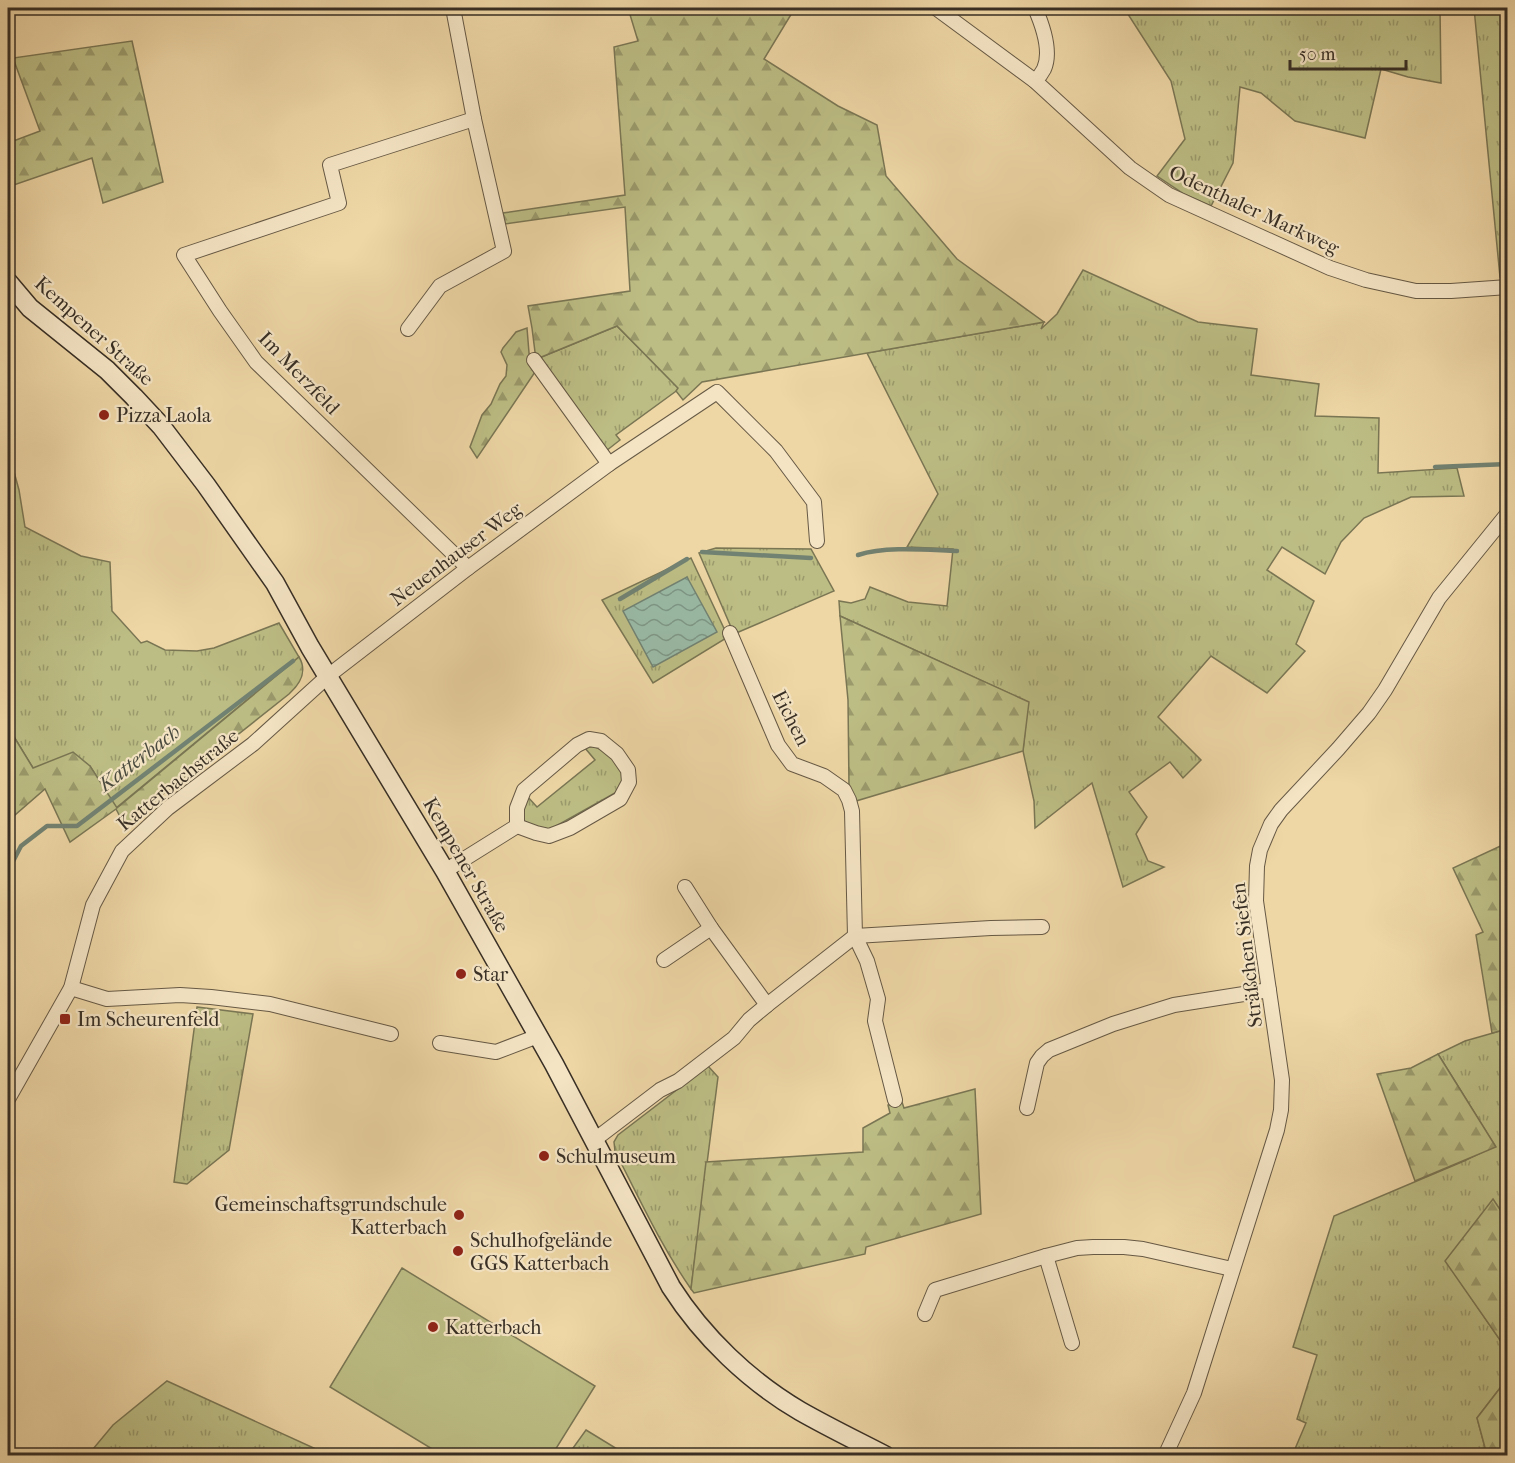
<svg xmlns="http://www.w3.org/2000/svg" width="1515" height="1463" font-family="'IM FELL French Canon',serif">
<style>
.grass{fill:url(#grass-tufts);stroke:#7a7654;stroke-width:1.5}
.forest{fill:url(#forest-firs);stroke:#7a7654;stroke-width:1.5}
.pitch{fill:#bcbd84;stroke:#7a7654;stroke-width:1.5}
.water{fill:url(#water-waves);stroke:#728272;stroke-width:1.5}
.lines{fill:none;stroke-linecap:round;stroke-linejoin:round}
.stream{stroke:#728272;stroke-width:4.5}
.street-casing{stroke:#665945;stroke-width:16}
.secondary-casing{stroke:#382f25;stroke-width:21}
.street{stroke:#f4e4c4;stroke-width:14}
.secondary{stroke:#f4e4c4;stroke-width:18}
.poi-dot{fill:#8f2418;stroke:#f4e4c4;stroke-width:2}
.labels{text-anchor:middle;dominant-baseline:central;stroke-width:4.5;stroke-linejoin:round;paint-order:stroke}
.street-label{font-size:20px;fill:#382f25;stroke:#f4e4c4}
.poi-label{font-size:20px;fill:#382f25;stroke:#f4e4c4;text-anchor:start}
.water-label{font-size:21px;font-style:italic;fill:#4b4b3f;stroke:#f4e4c4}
</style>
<defs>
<pattern id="grass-tufts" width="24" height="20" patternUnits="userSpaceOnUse" patternTransform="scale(1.5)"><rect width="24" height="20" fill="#bcbd84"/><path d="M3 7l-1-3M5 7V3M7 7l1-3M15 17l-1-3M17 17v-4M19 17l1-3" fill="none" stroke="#9a9a6c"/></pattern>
<pattern id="forest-firs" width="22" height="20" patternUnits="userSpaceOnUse" patternTransform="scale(1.5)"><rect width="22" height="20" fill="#bcbd84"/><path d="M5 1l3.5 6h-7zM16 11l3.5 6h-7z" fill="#9a9a6c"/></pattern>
<pattern id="water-waves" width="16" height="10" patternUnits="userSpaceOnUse" patternTransform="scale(1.5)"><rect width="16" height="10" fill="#99b9a5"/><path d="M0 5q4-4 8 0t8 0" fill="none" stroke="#7e9786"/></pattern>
</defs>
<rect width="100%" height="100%" fill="#eed6a5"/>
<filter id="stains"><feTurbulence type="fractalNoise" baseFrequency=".00333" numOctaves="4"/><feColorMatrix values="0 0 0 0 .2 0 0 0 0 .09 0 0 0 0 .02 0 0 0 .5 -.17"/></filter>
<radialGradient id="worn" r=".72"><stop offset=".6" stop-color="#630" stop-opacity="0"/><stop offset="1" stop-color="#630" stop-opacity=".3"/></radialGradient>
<g class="grass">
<polygon points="1124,8 1440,8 1441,83 1408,77 1381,69 1365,138 1295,121 1261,93 1240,87 1233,163 1211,206 1184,194 1157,176 1185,139 1171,81"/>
<polygon points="1474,8 1507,8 1507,276 1500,277"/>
<polygon points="1083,270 1198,322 1257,329 1251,375 1319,384 1315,416 1379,418 1378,473 1457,468 1464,496 1411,497 1364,518 1341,542 1325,574 1282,547 1267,570 1314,601 1296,644 1305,651 1267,693 1211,656 1158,717 1201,760 1183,778 1170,762 1129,792 1147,817 1136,834 1148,861 1164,867 1123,887 1092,783 1035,828 1034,801 1023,751 1028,702 840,616 839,601 851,603 865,599 870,587 908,602 947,606 953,549 907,547 938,494 867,353 1044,322 1041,329 1057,314"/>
<polygon points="617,326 679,389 616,435 620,440 606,451 539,358"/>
<polygon points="8,450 19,490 25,527 81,556 110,562 112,611 141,643 147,641 165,650 197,651 214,648 279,623 299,657 116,808 90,766 33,768 8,727"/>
<polygon points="716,548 811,549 834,591 734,634 699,553"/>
<polygon points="691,558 728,637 653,683 602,600"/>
<path d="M591 746C604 748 625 766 623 781 622 786 619 789 615 793L549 830 526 824 522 816 527 796 537 807 595 760 585 748Z"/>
<polygon points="197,1007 253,1014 229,1150 187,1184 174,1182"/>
<polygon points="1507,1029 1507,1220 1493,1200 1446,1261 1507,1350 1507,1379 1477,1418 1487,1455 1292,1456 1306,1423 1297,1419 1317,1355 1293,1347 1334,1216 1464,1161 1495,1146 1438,1054 1465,1041"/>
<path d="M708 1066 718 1077 691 1289C661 1246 639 1198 615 1151L614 1142 618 1135Z"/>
<polygon points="167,1381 329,1455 88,1455 113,1425"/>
<polygon points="586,1430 627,1455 568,1455"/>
</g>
<g class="forest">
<polygon points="628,8 795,8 764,59 838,106 877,125 886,176 957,259 1044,322 702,382 683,400 676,391 678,388 617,326 539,358 535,352 532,328 528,306 630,291 625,207 505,224 503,213 625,195 614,47 638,41"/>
<polygon points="132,41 163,182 103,203 92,158 8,187 8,143 40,131 13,58"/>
<polygon points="527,328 530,365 535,372 477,458 470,447 482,415 491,404 500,384 506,376 507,365 501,352 503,348 516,332"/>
<polygon points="840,616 1029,702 1023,751 856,801 849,787 848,700"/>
<path d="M299 657C308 672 300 684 289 694L158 798 126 828 116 809 70 842 45 789 8 821V727L33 768 73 752 90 766 117 808Z"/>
<polygon points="1507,843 1507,1029 1492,1033 1476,935 1483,932 1453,868"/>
<polygon points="1438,1054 1496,1147 1415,1181 1377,1074 1411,1068"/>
<polygon points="975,1089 981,1214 866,1247 865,1254 694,1293 691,1289 706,1162 863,1152 863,1128 890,1113 888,1105 902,1102 904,1108"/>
<polygon points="1493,1199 1507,1220 1507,1350 1445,1261"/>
<polygon points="1507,1379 1507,1455 1487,1455 1477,1418"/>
</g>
<polygon class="pitch" points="402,1268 595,1386 552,1455 442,1455 330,1387"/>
<polygon class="water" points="687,577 717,632 653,667 623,611"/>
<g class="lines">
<g class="stream">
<polyline points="1435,467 1508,464"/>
<polyline points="702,552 811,558"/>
<path d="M858 555C887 546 927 550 957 551"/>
<polyline points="620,599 687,559"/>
<polyline points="8,871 21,846 47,826 77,826 293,661"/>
</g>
<g class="street-casing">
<g id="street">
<polyline points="936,8 1035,81 1130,168 1169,195 1330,268 1366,280 1416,291 1451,291 1508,287"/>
<path d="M1035 8C1042 24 1052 51 1044 69 1042 73 1038 78 1035 81"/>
<polyline points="408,329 440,286 504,251 474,119 453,8"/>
<polyline points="534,360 609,464"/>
<polyline points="468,568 256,362 220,311 184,255 339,203 330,165 474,119"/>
<polyline points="730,633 778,745 792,764 824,776 844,790 849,800 852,811 855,936 867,961 878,999 875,1021 895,1100"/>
<polyline points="445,871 517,826 536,833 549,836 570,828 620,799 629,782 628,770 617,754 601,741 589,739 577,745 524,790 517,808 517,826"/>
<polyline points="685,887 711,928 767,1005"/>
<polyline points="664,960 711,928"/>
<polyline points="71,988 107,999 180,995 211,997 270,1004 391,1034"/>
<polyline points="440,1043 496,1052 538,1036"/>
<polyline points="8,1099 71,988 93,905 122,851 168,808 253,744 328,676 468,568 609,464 717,392 776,451 814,502 817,541"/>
<polyline points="1027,1108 1037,1063 1042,1056 1049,1050 1113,1024 1174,1005 1269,990"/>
<polyline points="593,1141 660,1090 678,1081 734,1038 749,1020 767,1005 855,936 991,928 1042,927"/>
<polyline points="1046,1256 1072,1343"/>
<polyline points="925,1314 935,1290 1046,1256 1077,1248 1093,1247 1124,1247 1143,1249 1232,1269"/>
<polyline points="1165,1456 1194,1393 1277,1130 1281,1110 1282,1080 1256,901 1257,866 1260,850 1271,824 1281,810 1338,749 1369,713 1385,690 1439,598 1508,513"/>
</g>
</g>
<g class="secondary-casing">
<path id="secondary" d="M8 282 30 308 107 370 134 397 161 426 206 485 275 583 310 647 445 871 554 1064 671 1287C703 1337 749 1381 800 1411 828 1427 857 1441 886 1456"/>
</g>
<use href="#street" class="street"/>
<use href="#secondary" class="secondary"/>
</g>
<g class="poi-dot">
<circle cx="104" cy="415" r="6"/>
<circle cx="461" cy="974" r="6"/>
<rect x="59" y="1013" width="12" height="12" rx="3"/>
<circle cx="544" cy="1156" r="6"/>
<circle cx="459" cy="1215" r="6"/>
<circle cx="458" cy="1251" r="6"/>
<circle cx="433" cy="1327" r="6"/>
</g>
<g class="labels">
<g class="street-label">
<text transform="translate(1254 210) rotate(25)">Odenthaler Markweg</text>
<text transform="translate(94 331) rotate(42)">Kempener Straße</text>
<text transform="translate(299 373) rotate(46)">Im Merzfeld</text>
<text transform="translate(456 554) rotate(-37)">Neuenhauser Weg</text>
<text transform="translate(791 718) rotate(63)">Eichen</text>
<text transform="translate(178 780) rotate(-39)">Katterbachstraße</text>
<text transform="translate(466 865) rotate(60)">Kempener Straße</text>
<text transform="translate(1247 955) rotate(-97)">Sträßchen Siefen</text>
</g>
<g class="poi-label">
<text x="116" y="415">Pizza Laola</text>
<text x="473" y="974">Star</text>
<text x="77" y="1019">Im Scheurenfeld</text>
<text x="556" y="1156">Schulmuseum</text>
<text x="447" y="1204" text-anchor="end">Gemeinschaftsgrundschule<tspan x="447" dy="23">Katterbach</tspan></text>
<text x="470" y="1240">Schulhofgelände<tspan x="470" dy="23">GGS Katterbach</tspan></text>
<text x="445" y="1327">Katterbach</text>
</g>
<g class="water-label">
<text transform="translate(139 758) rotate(-37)">Katterbach</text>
</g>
</g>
<rect width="1515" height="1463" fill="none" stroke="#eed6a5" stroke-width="30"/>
<rect x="9" y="9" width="1497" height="1445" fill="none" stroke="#382f25" stroke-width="3"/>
<rect x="15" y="15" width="1485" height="1433" fill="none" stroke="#382f25" stroke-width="1.5"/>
<path d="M1290 60v9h116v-9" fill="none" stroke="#382f25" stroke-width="3"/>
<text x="1299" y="60" font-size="18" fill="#382f25" stroke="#f4e4c4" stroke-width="4.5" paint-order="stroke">50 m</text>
<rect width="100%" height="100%" filter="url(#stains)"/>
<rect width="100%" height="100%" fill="url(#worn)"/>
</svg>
